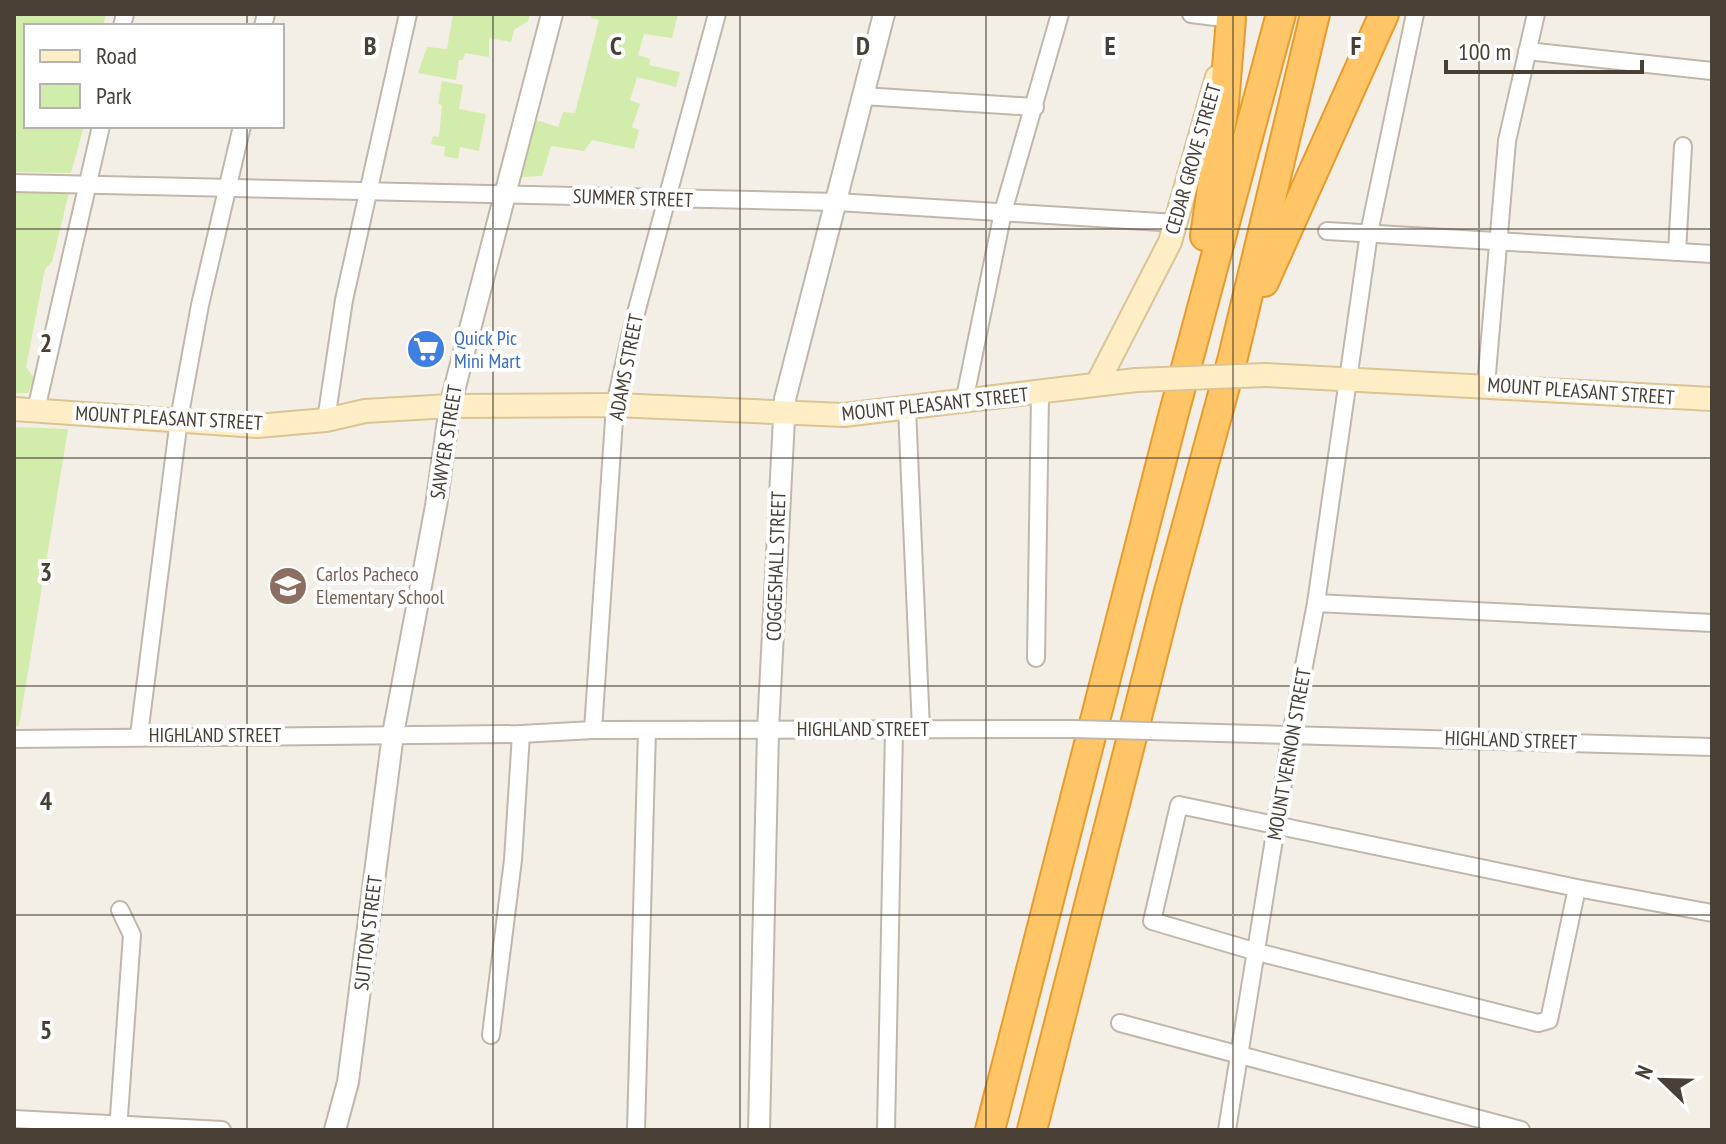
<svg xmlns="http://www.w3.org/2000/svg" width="1726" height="1144" font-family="'PT Sans Narrow',sans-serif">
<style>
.green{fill:#d2ecab}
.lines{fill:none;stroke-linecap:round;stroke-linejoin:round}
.minor-casing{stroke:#c0b7a8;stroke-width:20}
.tertiary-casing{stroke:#c0b7a8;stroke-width:24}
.secondary-casing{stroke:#dbc494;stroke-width:26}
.motorway-casing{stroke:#e99a2b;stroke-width:32}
.minor{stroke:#fff;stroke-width:16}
.tertiary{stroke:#fff;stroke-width:20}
.secondary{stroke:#ffeec5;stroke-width:22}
.motorway{stroke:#ffc566;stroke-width:28}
.minor-bridge-casing{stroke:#c0b7a8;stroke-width:20;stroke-linecap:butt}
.secondary-bridge-casing{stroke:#dbc494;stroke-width:26;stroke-linecap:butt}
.minor-bridge{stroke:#fff;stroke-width:16}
.secondary-bridge{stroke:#ffeec5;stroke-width:22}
.grid{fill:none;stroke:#483f35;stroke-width:2;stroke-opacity:0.55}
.labels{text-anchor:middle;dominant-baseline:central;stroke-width:8;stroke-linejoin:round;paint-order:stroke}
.street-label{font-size:20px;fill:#483f35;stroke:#fff}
.shop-label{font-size:20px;fill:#366cbe;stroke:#fff;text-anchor:start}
.education-label{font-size:20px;fill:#785e54;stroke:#fff;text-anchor:start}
.grid-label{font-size:26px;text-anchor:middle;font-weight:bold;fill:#483f35;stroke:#fff;stroke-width:8;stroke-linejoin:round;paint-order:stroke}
</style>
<rect width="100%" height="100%" fill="#f4efe6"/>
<g class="green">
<polygon points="14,14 106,14 103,26 26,26 26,126 84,126 71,173 14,172"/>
<polygon points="453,14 530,14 528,21 514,30 511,42 489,38 489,57 465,53 463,60 459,60 456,80 418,73 427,47 447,49"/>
<polygon points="592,14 678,14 672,38 644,34 638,55 650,59 649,65 680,72 676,87 637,77 630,100 640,104 632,127 639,130 634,149 592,140 584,151 551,146 542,176 522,177 536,120 558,127 563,112 575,113 599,20 591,18"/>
<polygon points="442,81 463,85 459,109 486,114 479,151 460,147 458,159 444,156 445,147 431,144 433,136 439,137 442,105 438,104"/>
<polygon points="14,191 69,193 52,262 45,269 26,367 35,379 28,393 14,393"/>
<polygon points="14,427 68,429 19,726 14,726"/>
</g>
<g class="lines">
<g class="minor-casing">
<g id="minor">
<polyline points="1191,14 1231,19"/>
<polyline points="122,26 125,14"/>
<polyline points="263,26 266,14"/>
<polyline points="1527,51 1712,71"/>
<polyline points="863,96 1035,107"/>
<polyline points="14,183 837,202 1177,223"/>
<polyline points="1327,231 1712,254"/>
<polyline points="1677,252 1683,146"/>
<polyline points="1486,385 1507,141 1536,14"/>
<polyline points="964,402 1003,212 1060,14"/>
<polyline points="907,409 921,729"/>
<polyline points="36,410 101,126"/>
<polyline points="326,420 344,300 408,14"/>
<polyline points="1316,603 1712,623"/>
<polyline points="1036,658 1040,394"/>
<polyline points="593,730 615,405 633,324 717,14"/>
<polyline points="1151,731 1712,747"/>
<polyline points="139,735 179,419 200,305 242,126"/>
<polyline points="14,739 521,734 593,730 1072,729"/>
<polyline points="1577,888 1549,1020 1538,1023 1257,952 1152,921 1179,805 1577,888 1712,913"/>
<polyline points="1120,1023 1521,1130"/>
<polyline points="491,1035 513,860 521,734"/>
<polyline points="14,1119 222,1130"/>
<polyline points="118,1130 132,935 120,910"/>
<polyline points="636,1130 647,730"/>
<polyline points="886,1130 894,730"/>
<polyline points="1227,1130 1291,734 1316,603 1369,233 1415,14"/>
</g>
</g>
<g class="tertiary-casing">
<g id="tertiary">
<polyline points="335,1130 348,1082 393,734 436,506 450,406 552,14"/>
<polyline points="759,1130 768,730 785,399 884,14"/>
</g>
</g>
<g class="secondary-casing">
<g id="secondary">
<polyline points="1266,375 1712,399"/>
<polyline points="1097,384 1170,242 1217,77"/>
<polyline points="14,409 257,426 326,420 365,411 450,406 615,405 844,415 1136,380"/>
</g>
</g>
<g class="motorway-casing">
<g id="motorway">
<polyline points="1205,236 1224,104 1231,19"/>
<polyline points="1264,282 1384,14"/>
<polyline points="990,1130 1172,420 1281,14"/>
<polyline points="1032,1130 1168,595 1233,357 1315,14"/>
</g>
</g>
<use href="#minor" class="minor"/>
<use href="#tertiary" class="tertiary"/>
<use href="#secondary" class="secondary"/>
<use href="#motorway" class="motorway"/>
<g class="minor-bridge-casing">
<polyline id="minor-bridge" points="1072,729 1151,731"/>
</g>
<g class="secondary-bridge-casing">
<polyline id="secondary-bridge" points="1136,380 1266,375"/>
</g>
<use href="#minor-bridge" class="minor-bridge"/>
<use href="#secondary-bridge" class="secondary-bridge"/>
</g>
<path class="grid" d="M247 14V26M493 14V1130M740 14V1130M986 14V1130M1233 14V1130M1479 14V1130M247 126V1130M14 229H1712M14 458H1712M14 686H1712M14 915H1712"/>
<defs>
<g id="supermarket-disc" transform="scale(2)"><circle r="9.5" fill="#3f7fe0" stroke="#fff"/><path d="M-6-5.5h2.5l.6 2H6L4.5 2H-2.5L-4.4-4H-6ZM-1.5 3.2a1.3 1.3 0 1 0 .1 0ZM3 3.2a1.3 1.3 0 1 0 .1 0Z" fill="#fff"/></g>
<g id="school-disc" transform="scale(2)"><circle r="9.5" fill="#8d6e63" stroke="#fff"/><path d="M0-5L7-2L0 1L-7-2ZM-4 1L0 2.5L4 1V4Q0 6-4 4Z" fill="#fff"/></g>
</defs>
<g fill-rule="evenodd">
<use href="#supermarket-disc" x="426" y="349"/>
<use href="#school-disc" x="288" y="586"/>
</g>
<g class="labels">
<g class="street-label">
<text transform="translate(1193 159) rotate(-74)">CEDAR GROVE STREET</text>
<text transform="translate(633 198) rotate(2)">SUMMER STREET</text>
<text transform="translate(626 367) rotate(-79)">ADAMS STREET</text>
<text transform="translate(1581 391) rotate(4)">MOUNT PLEASANT STREET</text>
<text transform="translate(935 404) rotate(-6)">MOUNT PLEASANT STREET</text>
<text transform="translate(169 418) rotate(3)">MOUNT PLEASANT STREET</text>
<text transform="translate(446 442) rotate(-81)">SAWYER STREET</text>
<text transform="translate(776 566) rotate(-88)">COGGESHALL STREET</text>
<text x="863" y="729">HIGHLAND STREET</text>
<text x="215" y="735">HIGHLAND STREET</text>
<text transform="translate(1511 740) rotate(2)">HIGHLAND STREET</text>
<text transform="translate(1289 754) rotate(-80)">MOUNT VERNON STREET</text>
<text transform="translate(368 933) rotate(-83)">SUTTON STREET</text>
</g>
<g class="shop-label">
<text x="454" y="338">Quick Pic<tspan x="454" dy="23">Mini Mart</tspan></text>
</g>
<g class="education-label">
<text x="316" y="574">Carlos Pacheco<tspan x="316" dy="23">Elementary School</tspan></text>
</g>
</g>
<g class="grid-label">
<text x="370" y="55">B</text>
<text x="616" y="55">C</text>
<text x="863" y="55">D</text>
<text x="1110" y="55">E</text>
<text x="1356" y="55">F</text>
<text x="46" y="352">2</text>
<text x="46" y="581">3</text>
<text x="46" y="810">4</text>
<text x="46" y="1039">5</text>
</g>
<rect width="1726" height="1144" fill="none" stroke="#483f35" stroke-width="32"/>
<rect x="24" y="24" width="260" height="104" fill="#ffffff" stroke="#b6b2ae" stroke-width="2"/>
<rect x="40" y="50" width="40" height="12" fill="#ffeec5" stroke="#b6b2ae" stroke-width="2"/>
<text x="96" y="64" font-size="24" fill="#483f35">Road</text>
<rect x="40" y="84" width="40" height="24" fill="#d2ecab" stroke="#b6b2ae" stroke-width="2"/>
<text x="96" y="104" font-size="24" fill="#483f35">Park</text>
<g transform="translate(1662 1080) rotate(293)" stroke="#ffffff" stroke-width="6" paint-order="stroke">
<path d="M0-6L14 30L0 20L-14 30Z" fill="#483f35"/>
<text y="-12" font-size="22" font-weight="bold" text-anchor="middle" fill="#483f35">N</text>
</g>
<path d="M1446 60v12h196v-12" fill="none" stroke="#483f35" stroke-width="4"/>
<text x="1458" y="60" font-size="24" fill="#483f35" stroke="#ffffff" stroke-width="6" paint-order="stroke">100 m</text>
</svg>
